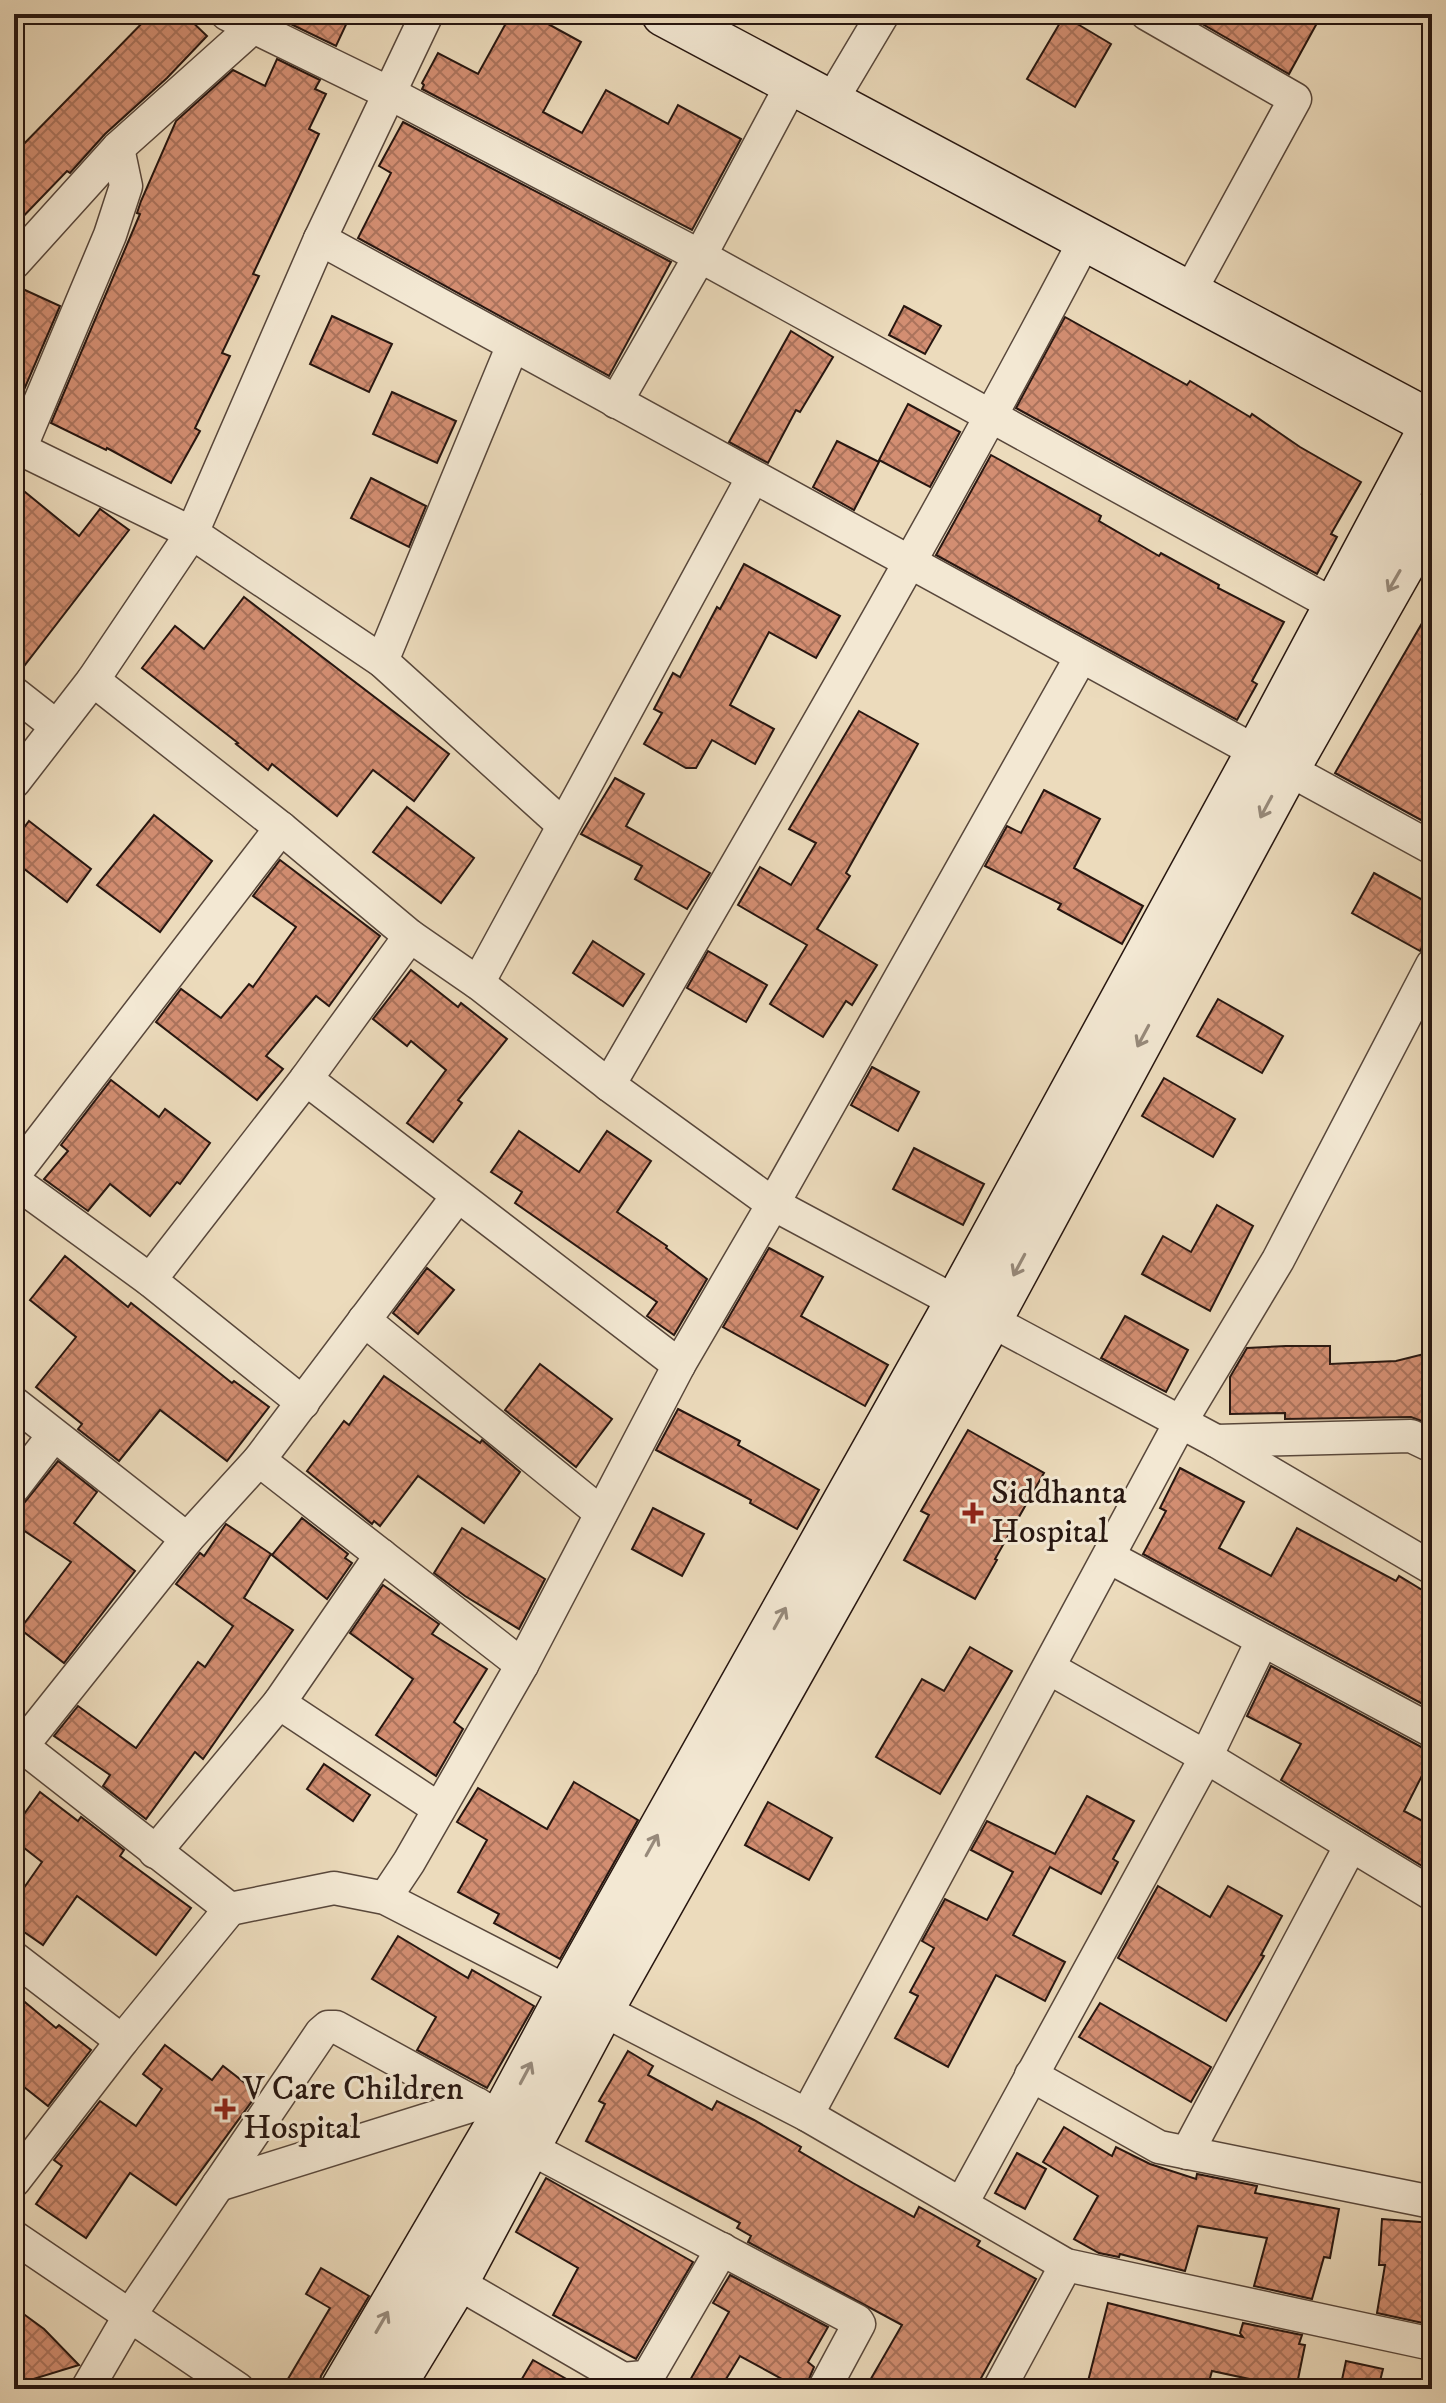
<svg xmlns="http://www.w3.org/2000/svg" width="1446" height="2403" font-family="'IM FELL DW Pica',serif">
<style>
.building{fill:url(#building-cross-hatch);stroke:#271610;stroke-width:2}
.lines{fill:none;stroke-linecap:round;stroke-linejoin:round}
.street-casing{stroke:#58473b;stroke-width:35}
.secondary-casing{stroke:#271610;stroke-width:47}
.street{stroke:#f3e8d3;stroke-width:32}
.secondary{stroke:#f3e8d3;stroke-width:44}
.oneway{stroke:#978a7b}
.poi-dot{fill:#8f2418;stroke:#f3e8d3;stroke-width:3}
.labels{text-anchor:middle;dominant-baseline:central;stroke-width:6;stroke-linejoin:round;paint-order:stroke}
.poi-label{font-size:34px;fill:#271610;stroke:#f3e8d3;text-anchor:start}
</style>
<defs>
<pattern id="building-cross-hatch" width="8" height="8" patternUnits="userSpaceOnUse" patternTransform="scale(2)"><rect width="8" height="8" fill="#d38e72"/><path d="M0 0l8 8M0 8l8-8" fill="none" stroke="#ab735c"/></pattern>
</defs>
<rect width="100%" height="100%" fill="#ecdbbc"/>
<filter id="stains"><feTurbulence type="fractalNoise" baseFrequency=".0025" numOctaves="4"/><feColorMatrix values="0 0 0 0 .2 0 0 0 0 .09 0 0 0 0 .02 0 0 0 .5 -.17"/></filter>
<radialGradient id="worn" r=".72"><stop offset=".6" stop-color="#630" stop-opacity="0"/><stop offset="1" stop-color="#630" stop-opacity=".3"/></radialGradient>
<g class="building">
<polygon points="151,14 184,14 207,36 167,78 105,134 70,173 67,171 14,226 14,154"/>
<polygon points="270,14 351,14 336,46"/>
<polygon points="511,14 530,14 581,42 543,112 582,133 606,90 668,124 678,105 741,139 692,230 422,89 424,85 422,83 438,53 478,74"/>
<polygon points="1185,14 1322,14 1289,74"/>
<polygon points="1064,16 1111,44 1075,107 1027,79"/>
<polygon points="277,59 320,80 315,89 326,94 309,129 319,134 253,274 259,276 222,353 230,356 195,428 200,431 171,483 107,448 106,450 51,423 140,214 137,213 141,201 176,121 233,70 265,86"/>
<polygon points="403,122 671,262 609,376 358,238 391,173 379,166"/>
<polygon points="14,285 60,306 17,406 14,405"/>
<polygon points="904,306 941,326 925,354 889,335"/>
<polygon points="332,316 392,344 369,392 310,364"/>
<polygon points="1065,317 1187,385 1190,381 1250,417 1252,414 1300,447 1361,482 1331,534 1337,537 1317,574 1016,408"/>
<polygon points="791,331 833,357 800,412 796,410 768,463 729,442"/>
<polygon points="392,392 456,421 437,463 373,434"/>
<polygon points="908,404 960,432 930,487 879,460"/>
<polygon points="837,441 879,462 854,510 813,487"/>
<polygon points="991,455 1101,516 1099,521 1159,556 1161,553 1219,585 1218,588 1284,622 1252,681 1257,684 1237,720 936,555"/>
<polygon points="371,478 426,506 409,547 351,518"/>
<polygon points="14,483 79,536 100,509 129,530 18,674 14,674"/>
<polygon points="744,564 840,616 816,658 769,632 730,705 774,729 755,764 712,740 696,768 686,768 644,744 662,713 654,709 673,673 680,677 717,607 720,609"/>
<polygon points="244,597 449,754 414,801 373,770 337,816 272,764 268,770 236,744 238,743 142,668 175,626 204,649"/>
<polygon points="1432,606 1432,826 1335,773"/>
<polygon points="859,711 918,744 846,873 850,876 817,929 877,965 852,1005 846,1001 823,1037 770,1004 807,945 738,905 760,867 791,885 816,843 789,829"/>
<polygon points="615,778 644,794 626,826 710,873 687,909 635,879 642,866 581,834"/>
<polygon points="1044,790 1100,819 1074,868 1143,906 1122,944 1058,909 1061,904 985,866 1007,826 1021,833"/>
<polygon points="407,807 474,858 441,903 373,852"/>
<polygon points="154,815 212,861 160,932 97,885"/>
<polygon points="29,821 91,869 67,902 14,861 14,841"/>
<polygon points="280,860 380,936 329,1006 316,996 266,1056 283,1069 257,1100 156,1022 181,989 221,1018 249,984 253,987 296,927 253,896"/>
<polygon points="1374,873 1432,905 1432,930 1420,951 1352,913"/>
<polygon points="593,941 644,974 623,1006 573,973"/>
<polygon points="708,951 767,985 746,1022 687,988"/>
<polygon points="411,970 458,1007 461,1003 507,1039 458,1100 462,1103 433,1142 407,1123 446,1070 411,1041 407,1046 373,1019"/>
<polygon points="1218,999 1283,1036 1262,1073 1197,1036"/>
<polygon points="872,1067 919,1092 898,1131 851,1105"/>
<polygon points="1164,1078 1235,1119 1213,1157 1142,1116"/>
<polygon points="111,1080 159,1117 165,1109 210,1143 180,1184 177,1182 150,1216 110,1184 88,1211 44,1179 68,1151 61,1145"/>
<polygon points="519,1131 579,1172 607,1131 651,1161 617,1212 667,1246 666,1248 707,1279 674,1335 647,1316 657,1302 515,1203 522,1192 491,1172"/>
<polygon points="914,1148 984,1184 963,1225 893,1189"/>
<polygon points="1217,1205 1253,1226 1210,1311 1142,1274 1163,1236 1191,1252"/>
<polygon points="769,1248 823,1277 801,1316 888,1365 865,1406 723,1327"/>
<polygon points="65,1256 128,1307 131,1303 232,1383 234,1381 269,1407 227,1461 160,1410 119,1461 78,1429 82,1424 36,1387 76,1337 30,1300"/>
<polygon points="427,1268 454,1290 418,1334 393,1313"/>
<polygon points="1125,1316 1188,1350 1166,1392 1101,1358"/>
<polygon points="1286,1346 1330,1346 1330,1364 1396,1361 1432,1352 1432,1425 1411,1417 1285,1419 1285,1413 1230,1414 1230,1377 1247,1348"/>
<polygon points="540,1364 612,1419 576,1467 505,1410"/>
<polygon points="384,1376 480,1443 482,1440 520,1472 484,1523 418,1476 380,1526 374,1521 372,1524 307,1471 344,1421 349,1425"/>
<polygon points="678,1409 740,1441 738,1445 819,1490 797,1529 750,1503 751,1500 656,1450"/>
<polygon points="968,1430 1044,1473 995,1559 997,1560 975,1599 904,1560 929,1515 921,1511"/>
<polygon points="58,1461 97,1492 74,1523 135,1571 64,1663 20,1629 71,1562 14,1524 14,1517 24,1503"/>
<polygon points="1180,1468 1244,1502 1219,1548 1271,1576 1297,1528 1396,1581 1399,1576 1432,1596 1432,1709 1143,1554 1166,1511 1160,1508"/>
<polygon points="653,1508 704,1534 682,1576 632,1549"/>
<polygon points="302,1518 348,1554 345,1558 352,1563 327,1599 272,1555"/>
<polygon points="226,1524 271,1554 244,1598 293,1630 203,1759 195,1752 146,1819 103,1786 110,1775 54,1736 78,1706 136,1748 198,1662 205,1667 233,1626 176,1584 200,1553 204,1556"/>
<polygon points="462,1528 545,1579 519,1629 465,1596 434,1573"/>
<polygon points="383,1585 439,1624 432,1634 487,1669 454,1722 463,1729 436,1776 376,1735 413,1679 350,1633"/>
<polygon points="970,1647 1012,1671 940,1794 876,1757 922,1679 944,1691"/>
<polygon points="1271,1666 1423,1748 1432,1750 1432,1756 1404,1811 1432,1826 1432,1872 1281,1780 1301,1744 1247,1716"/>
<polygon points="324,1764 370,1795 353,1821 307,1789"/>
<polygon points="574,1782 638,1820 560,1959 494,1923 499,1914 458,1892 487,1840 457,1822 478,1788 547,1829"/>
<polygon points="40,1792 78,1821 81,1817 124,1850 120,1856 191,1908 156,1955 77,1896 43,1945 14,1925 14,1902 42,1862 14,1840 14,1828"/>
<polygon points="1087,1796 1134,1821 1113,1859 1118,1862 1101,1894 1050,1867 1013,1935 1065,1962 1045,2001 996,1975 948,2067 895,2038 918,1996 910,1992 934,1948 922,1941 945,1899 987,1920 1013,1872 971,1850 987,1821 1055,1854"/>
<polygon points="768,1802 832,1838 809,1880 745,1845"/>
<polygon points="1158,1886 1210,1917 1228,1886 1282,1916 1261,1955 1264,1956 1226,2021 1118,1958"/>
<polygon points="398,1936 468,1978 472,1970 534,2006 487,2088 417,2050 436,2017 372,1979"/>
<polygon points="14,1993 56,2028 59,2025 91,2050 48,2106 14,2079"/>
<polygon points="1100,2003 1211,2067 1191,2102 1079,2037"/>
<polygon points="165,2045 212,2080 223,2066 258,2093 176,2205 130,2173 86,2238 36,2204 62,2166 54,2160 100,2101 136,2126 162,2089 143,2074"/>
<polygon points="628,2051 653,2066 648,2075 712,2110 717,2101 754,2120 801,2147 799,2151 853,2183 914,2217 919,2207 980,2241 977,2246 1036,2279 975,2389 865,2389 902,2325 748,2242 751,2236 737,2228 740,2223 586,2141 605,2104 599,2101"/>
<polygon points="1064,2127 1112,2156 1116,2147 1150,2164 1196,2179 1197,2174 1257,2186 1255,2193 1339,2209 1330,2258 1324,2257 1312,2299 1254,2286 1267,2238 1198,2226 1185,2271 1120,2254 1119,2257 1099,2253 1074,2239 1098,2196 1043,2162"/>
<polygon points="1017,2153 1046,2169 1025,2209 995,2193"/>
<polygon points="546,2178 693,2262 636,2359 553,2315 578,2268 516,2232"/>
<polygon points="1382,2219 1432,2223 1432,2325 1377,2313 1385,2265 1379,2265"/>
<polygon points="321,2268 369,2296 321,2376 318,2389 282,2389 330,2308 306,2294"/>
<polygon points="730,2275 828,2327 808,2362 814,2367 805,2389 800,2389 740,2356 720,2389 685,2389 729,2312 713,2303"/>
<polygon points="1108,2303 1243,2337 1240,2333 1243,2323 1302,2335 1299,2344 1305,2345 1296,2389 1212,2371 1207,2389 1086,2389"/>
<polygon points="14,2307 44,2329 79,2365 14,2385"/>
<polygon points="533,2360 584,2389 516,2389"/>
<polygon points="1346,2361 1383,2369 1378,2389 1340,2389"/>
</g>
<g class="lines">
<g class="street-casing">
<g id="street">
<polyline points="227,14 389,93 700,256 1336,606"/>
<polyline points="1147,14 1295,99 1189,293"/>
<polyline points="830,103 883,14"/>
<polyline points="320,239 1432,848"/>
<polyline points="14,263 118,148 252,28"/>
<polyline points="616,402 700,256 792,84"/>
<polyline points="14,446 192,533 382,661 562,824"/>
<polyline points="20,449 110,235 126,186 118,148"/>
<polyline points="382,661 513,345"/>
<polyline points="93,680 281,828 410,936 478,983 609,1085 773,1204 1216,1441 1432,1568"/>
<polyline points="14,693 56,726"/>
<polyline points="14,782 93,680 192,533 320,239 427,14"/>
<polyline points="478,983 753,477"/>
<polyline points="306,1079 679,1365"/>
<path d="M609 1085C771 805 936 525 1086 238"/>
<polyline points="14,1175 281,828"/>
<polyline points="14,1181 150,1280 303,1403"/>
<polyline points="150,1280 306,1079 410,936"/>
<polyline points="364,1320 601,1513"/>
<polyline points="14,1403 187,1539"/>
<polyline points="1216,1441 1411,1436 1432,1446"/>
<polyline points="259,1460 522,1665"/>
<polyline points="14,1487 53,1436"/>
<polyline points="1109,1557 1432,1731"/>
<polyline points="1049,1668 1206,1757 1432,1894"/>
<polyline points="279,1703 439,1809"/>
<polyline points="14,1740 230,1909 334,1888 385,1898 807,2115 1066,2265 1432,2344"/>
<polyline points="22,1746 187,1539 259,1460 457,1197"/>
<polyline points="155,1852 279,1703 381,1555"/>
<polyline points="385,1898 409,1862 522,1665 679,1365 773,1204 1081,657"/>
<polyline points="14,1958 122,2041"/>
<polyline points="1031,2075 1159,2147 1432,2202"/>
<polyline points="807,2115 1180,1423 1278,1260 1432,965"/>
<polyline points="528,2147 857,2321 859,2324 824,2389"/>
<polyline points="1187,2153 1351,1845"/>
<polyline points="14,2181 122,2041 230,1909"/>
<polyline points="218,2185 477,2104"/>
<polyline points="962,2203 1206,1757 1262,1641"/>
<polyline points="14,2237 238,2389"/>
<polyline points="456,2282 623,2379 644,2377 650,2373 722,2249"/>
<polyline points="87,2389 130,2315 321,2033 328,2027 336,2027 502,2118"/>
<polyline points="999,2389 1066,2265"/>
</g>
</g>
<g class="secondary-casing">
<g id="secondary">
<polyline points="664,14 1422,418"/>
<polyline points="343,2389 502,2118 569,1993 958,1301 1257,754 1424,441"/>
<polyline points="391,2389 456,2282 601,2010 990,1319 1287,769 1432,513"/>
</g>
</g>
<use href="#street" class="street"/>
<use href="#secondary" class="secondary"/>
</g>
<defs><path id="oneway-shaft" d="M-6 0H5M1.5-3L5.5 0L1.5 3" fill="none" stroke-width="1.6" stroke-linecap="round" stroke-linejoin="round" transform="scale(2)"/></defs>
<g class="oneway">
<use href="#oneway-shaft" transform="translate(1394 581) rotate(120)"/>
<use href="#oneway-shaft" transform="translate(1266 807) rotate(118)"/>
<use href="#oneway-shaft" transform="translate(1143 1036) rotate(118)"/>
<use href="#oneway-shaft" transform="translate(1019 1265) rotate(118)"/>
<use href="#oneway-shaft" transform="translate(780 1618) rotate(-61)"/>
<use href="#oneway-shaft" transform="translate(652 1845) rotate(-61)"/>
<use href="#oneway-shaft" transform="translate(526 2073) rotate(-62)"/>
<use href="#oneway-shaft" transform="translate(382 2322) rotate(-60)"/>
</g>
<g class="poi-dot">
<path d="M969 1501h8v8h8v8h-8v8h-8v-8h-8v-8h8z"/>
<path d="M221 2097h8v8h8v8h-8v8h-8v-8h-8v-8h8z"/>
</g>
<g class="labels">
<g class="poi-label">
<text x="991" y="1493">Siddhanta<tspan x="991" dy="39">Hospital</tspan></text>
<text x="243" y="2089">V Care Children<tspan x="243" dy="39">Hospital</tspan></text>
</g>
</g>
<rect width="1446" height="2403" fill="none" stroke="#ecdbbc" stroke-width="48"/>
<rect x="16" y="16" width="1414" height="2371" fill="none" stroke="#271610" stroke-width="4"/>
<rect x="24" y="24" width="1398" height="2355" fill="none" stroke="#271610" stroke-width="2"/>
<rect width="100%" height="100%" filter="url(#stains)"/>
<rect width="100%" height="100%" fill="url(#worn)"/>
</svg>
